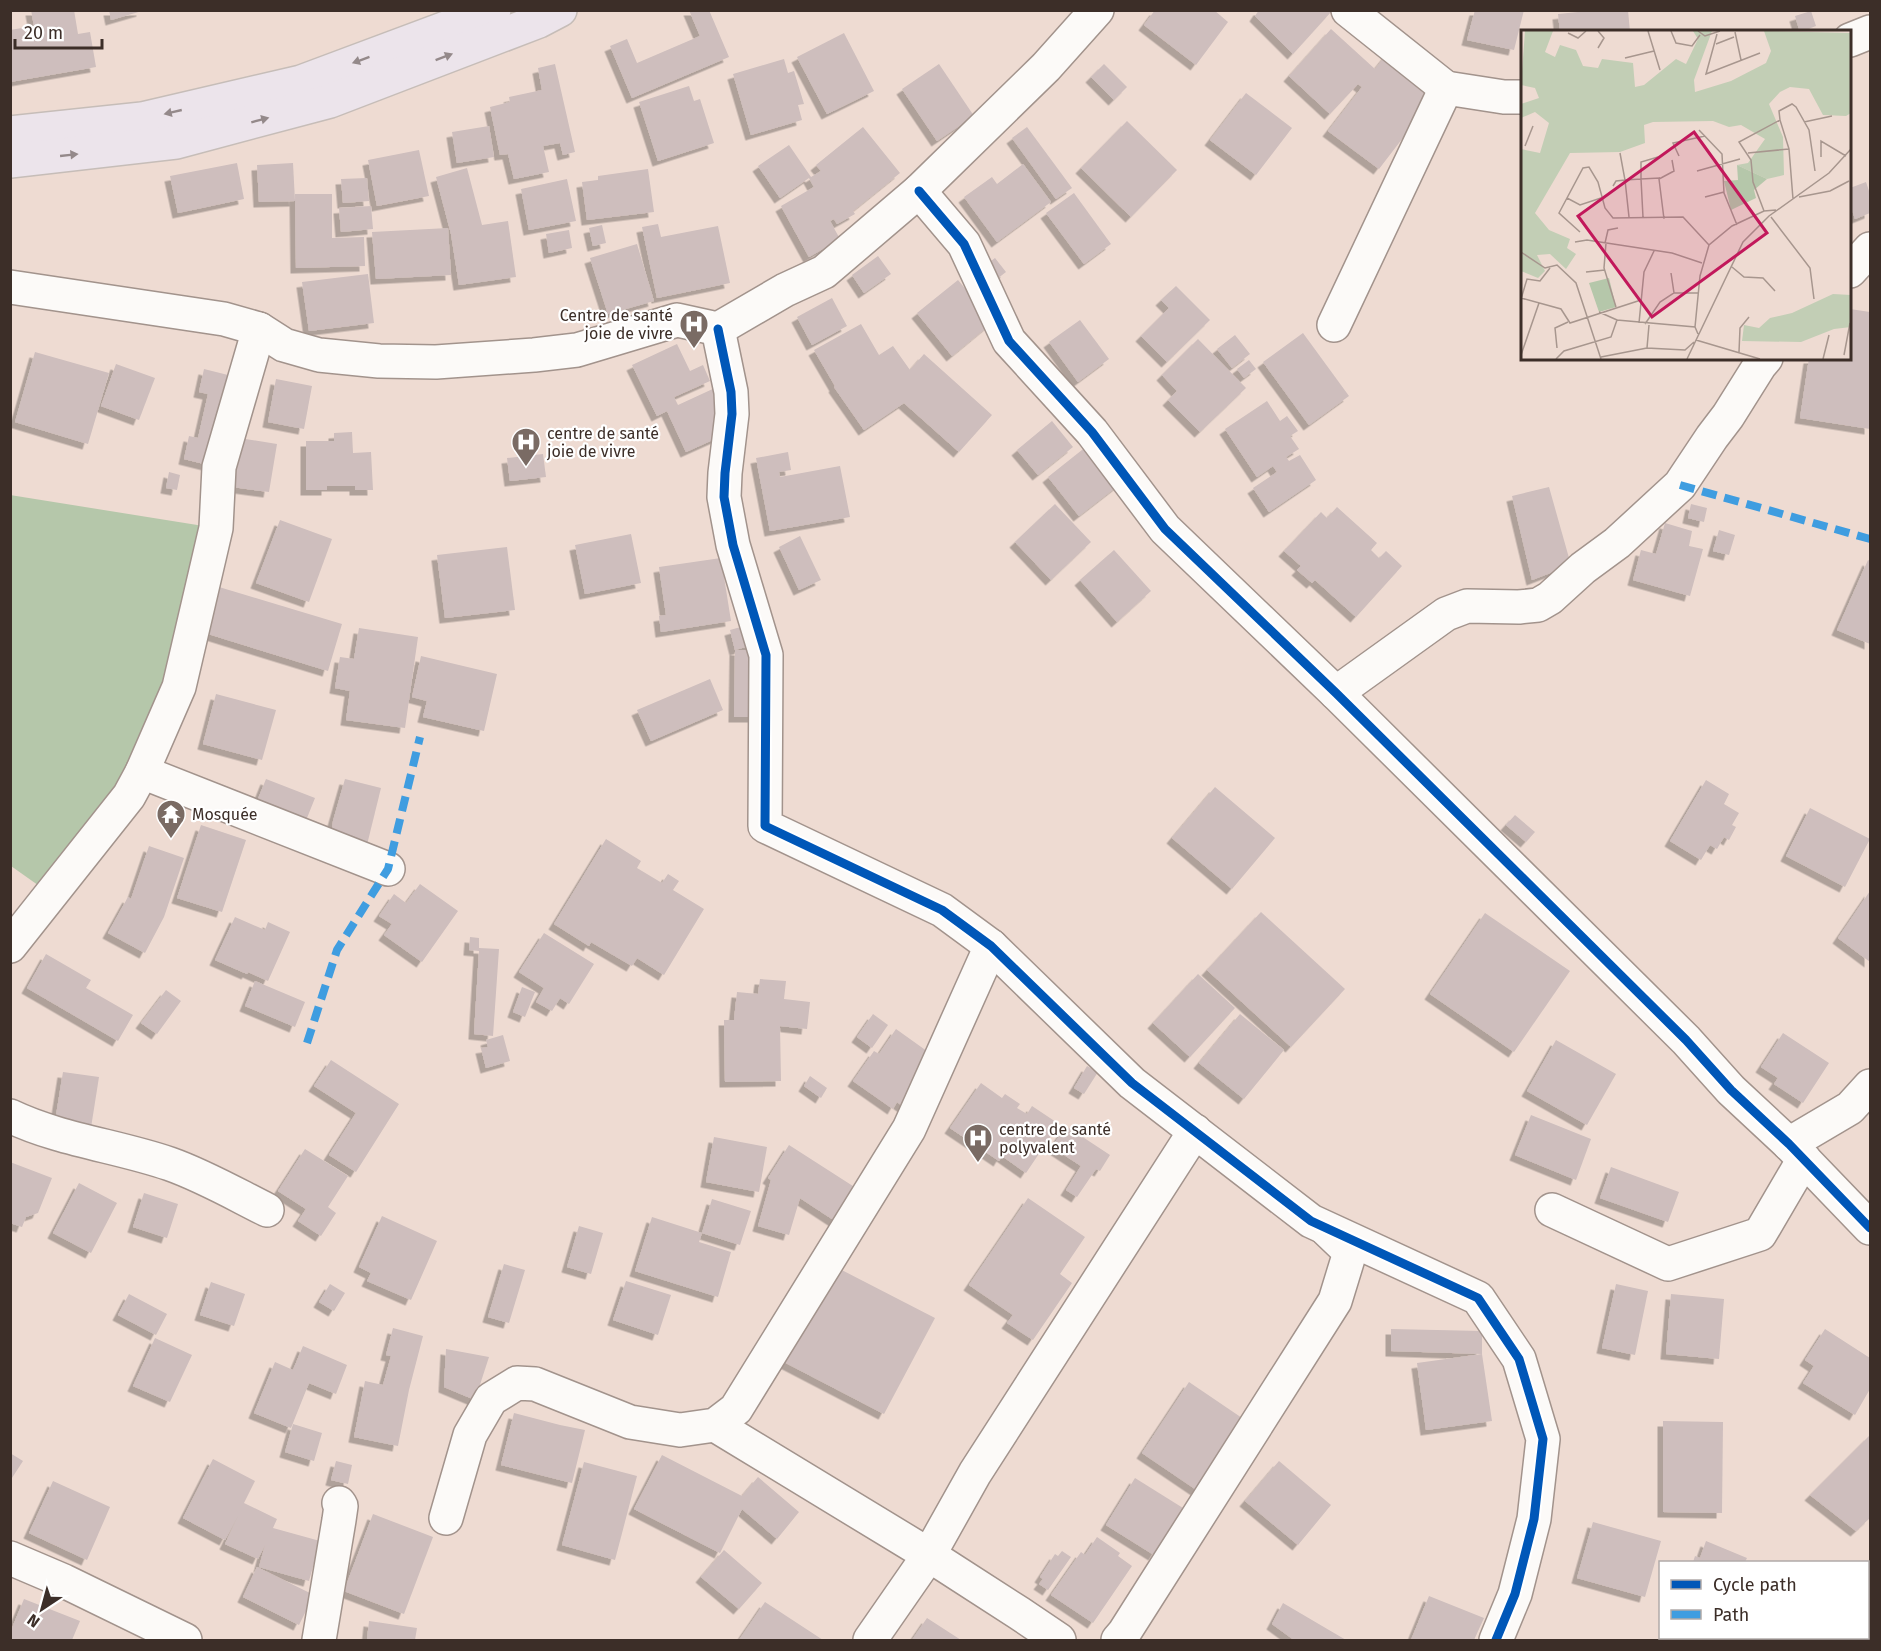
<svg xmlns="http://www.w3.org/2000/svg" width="1881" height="1651" font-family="'Fira Sans',sans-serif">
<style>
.forest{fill:#b5c7aa}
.building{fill:#cebebd;filter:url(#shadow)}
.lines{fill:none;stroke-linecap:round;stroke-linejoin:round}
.minor-casing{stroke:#a2938c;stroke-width:36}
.major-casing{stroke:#c6bdb8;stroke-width:36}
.minor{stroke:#fcfaf8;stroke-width:33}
.major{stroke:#ece4eb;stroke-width:33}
.quiet{stroke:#3f9de0;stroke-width:8;stroke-dasharray:15 8;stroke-linecap:butt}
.cycleway-casing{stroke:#fff;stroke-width:13}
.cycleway{stroke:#0057b8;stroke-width:9}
.oneway{fill:#94898a}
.labels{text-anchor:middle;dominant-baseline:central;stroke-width:4.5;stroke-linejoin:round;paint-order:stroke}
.poi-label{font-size:16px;fill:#3c2e28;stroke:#fff;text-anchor:start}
.inset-road{fill:none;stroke:#a7968e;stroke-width:1.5}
.view{fill:#c2185b;fill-opacity:0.15;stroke:#c2185b;stroke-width:3}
.inset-edge{fill:none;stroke:#3c2e28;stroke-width:3}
</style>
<defs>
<filter id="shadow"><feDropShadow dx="-5.5" dy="5.5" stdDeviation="0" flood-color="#0004"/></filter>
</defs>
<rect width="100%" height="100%" fill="#eedbd2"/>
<polygon class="forest" points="10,495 216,528 179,687 52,895 11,866"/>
<g class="building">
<polygon points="31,10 74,10 78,34 90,32 96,67 10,82 10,30 34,26"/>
<polygon points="109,10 142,10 142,11 111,20"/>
<polygon points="689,10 709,10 729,57 632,98 610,46 627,39 637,63 700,36"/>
<polygon points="1155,10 1214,10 1228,22 1196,65 1144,25"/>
<polygon points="1259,10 1330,10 1331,12 1293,54 1255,16"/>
<polygon points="1475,10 1524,10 1514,50 1467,40"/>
<polygon points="1598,10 1628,10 1630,32 1560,32 1558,14"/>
<polygon points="1811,11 1816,26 1800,32 1795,16"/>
<polygon points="1331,29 1375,69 1391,49 1442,87 1379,169 1328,131 1362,87 1358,84 1330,114 1289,76"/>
<polygon points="844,33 874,91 827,114 797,57"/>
<polygon points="784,59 788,73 794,71 804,104 798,105 802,120 751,135 733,74"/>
<polygon points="555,64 575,152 563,155 560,143 543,146 549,172 514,179 508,154 500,155 490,107 510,102 509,97 542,90 538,68"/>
<polygon points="939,64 974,116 937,141 902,89"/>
<polygon points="1104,64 1127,87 1114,100 1091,77"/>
<polygon points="689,86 694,101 700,99 714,143 658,161 639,102"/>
<polygon points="1246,93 1292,128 1256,175 1210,140"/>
<polygon points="1127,121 1177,170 1131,217 1081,168"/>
<polygon points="489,126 494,157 457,163 452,132"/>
<polygon points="863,127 900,173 853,211 855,214 837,224 834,219 830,221 840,239 809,257 781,206 814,187 809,178 780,198 758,166 789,145 811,177 821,171 816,165"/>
<polygon points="1027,127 1072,188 1056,199 1012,138"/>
<polygon points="419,150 429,196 377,206 368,160"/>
<polygon points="237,163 244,199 178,213 170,176"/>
<polygon points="293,163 295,201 259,202 257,165"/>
<polygon points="1023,164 1051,202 997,242 964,197 992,177 997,184"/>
<polygon points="467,168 482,225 508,221 516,277 459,285 451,234 436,177"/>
<polygon points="648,169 654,212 587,220 582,182 598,180 598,176"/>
<polygon points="367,178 369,201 343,203 341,179"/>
<polygon points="567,179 576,221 529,230 521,189"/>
<polygon points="1866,182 1870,194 1870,213 1855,219 1850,204 1850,188"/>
<polygon points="1074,193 1111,244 1084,264 1046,213"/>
<polygon points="295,194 332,194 332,238 364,237 365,266 296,268"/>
<polygon points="371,206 373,229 341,232 339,208"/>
<polygon points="658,224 661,237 718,226 730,283 657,298 642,227"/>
<polygon points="602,225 606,243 593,246 589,228"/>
<polygon points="448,228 451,275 376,279 372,232"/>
<polygon points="569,230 572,248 549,253 546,234"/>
<polygon points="637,244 654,301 608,314 590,258"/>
<polygon points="878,256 891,274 864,293 852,275"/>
<polygon points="995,258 1006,272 993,282 982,268"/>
<polygon points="368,274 374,323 309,331 302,282"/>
<polygon points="958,280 993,322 952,356 917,313"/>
<polygon points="1176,286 1210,320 1167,362 1141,336 1169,308 1161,300"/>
<polygon points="832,298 847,326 812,345 797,317"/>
<polygon points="1850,309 1870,312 1870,429 1800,418 1809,358 1850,358"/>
<polygon points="1080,320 1109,359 1078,382 1049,342"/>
<polygon points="861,324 879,355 893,346 910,370 924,354 992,415 959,452 904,403 864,430 834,387 835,386 814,350"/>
<polygon points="1303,333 1349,396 1309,425 1263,362"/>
<polygon points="1235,335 1250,354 1232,368 1217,349"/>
<polygon points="1198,339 1246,388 1200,432 1168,400 1177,391 1162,375"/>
<polygon points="677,344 690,371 703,365 710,381 674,397 678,405 717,387 737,429 686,452 667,411 657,416 632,365"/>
<polygon points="35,352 109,373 88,444 15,422"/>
<polygon points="1249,360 1256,369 1244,378 1237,369"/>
<polygon points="116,364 155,378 139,420 101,406"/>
<polygon points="204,369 232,376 212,466 184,459 189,436 198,438 208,394 199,392"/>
<polygon points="276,379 312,386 304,429 268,422"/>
<polygon points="1267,401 1280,421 1287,416 1298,431 1290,436 1299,449 1286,457 1289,461 1300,455 1316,480 1269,512 1253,488 1277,472 1273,466 1257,477 1225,429"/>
<polygon points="1052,421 1073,447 1038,475 1017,450"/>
<polygon points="352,432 353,453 371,452 373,490 355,490 355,486 327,486 327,490 306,490 306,441 334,441 334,433"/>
<polygon points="239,438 277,444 269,492 232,487"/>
<polygon points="1092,442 1124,481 1079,516 1048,477"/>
<polygon points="788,452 791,470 779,472 780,477 840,466 850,517 770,531 756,458"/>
<polygon points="543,454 546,477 510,481 507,458"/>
<polygon points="169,472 180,475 177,490 166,488"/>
<polygon points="1549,487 1571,565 1532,580 1512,496"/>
<polygon points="1055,504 1091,542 1051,580 1015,542"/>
<polygon points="1691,504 1707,508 1704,522 1688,518"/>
<polygon points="1337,507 1377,543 1371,550 1379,558 1386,551 1402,566 1356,617 1315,580 1312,583 1297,570 1301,566 1284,551 1321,512 1327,518"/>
<polygon points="280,520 332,539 309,602 256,583"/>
<polygon points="1665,523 1692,531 1689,546 1703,549 1690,596 1633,580 1641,550 1656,554"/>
<polygon points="1719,530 1735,535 1729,555 1713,551"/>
<polygon points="631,534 641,583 585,594 575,545"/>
<polygon points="800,536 821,580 799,590 779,547"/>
<polygon points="507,547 515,610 445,618 437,555"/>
<polygon points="1114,550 1151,591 1117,622 1080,580"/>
<polygon points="721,558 731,621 661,632 659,616 666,615 659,567"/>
<polygon points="1868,560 1870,561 1870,644 1837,630"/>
<polygon points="219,587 342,624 328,671 205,633"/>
<polygon points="769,619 774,639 735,650 730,630"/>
<polygon points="359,628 418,637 405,728 346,720 350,691 335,688 340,657 354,659"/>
<polygon points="735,650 781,650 762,717 734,717"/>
<polygon points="421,656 497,674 484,731 423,717 427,701 412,697"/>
<polygon points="710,679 723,710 651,741 637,710"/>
<polygon points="216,694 276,710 262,760 203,744"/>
<polygon points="266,779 315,798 303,828 254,809"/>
<polygon points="345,779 381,788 364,857 329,849 333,821"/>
<polygon points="1706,780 1729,794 1724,804 1739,813 1732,825 1736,827 1729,840 1724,837 1717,849 1710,845 1701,860 1670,841"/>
<polygon points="1215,787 1275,838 1232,889 1172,838"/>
<polygon points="1810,808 1870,839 1845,887 1786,856"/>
<polygon points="1515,815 1535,832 1526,842 1506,825"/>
<polygon points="201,825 246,840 222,912 177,898"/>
<polygon points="606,839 641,861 637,868 662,883 668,874 679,881 673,890 704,909 664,975 637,958 632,966 591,942 589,946 554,924"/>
<polygon points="149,846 184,858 164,917 145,953 108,933 128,897 131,899"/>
<polygon points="420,884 458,911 422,962 384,935 392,924 379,916 394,894 406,903"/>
<polygon points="1870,891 1870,962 1838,938"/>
<polygon points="1261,912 1345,989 1291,1047 1207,970"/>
<polygon points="1485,913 1570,971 1514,1052 1430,994"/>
<polygon points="235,917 265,930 268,922 290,932 268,981 248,972 247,974 215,960"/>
<polygon points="544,933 594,964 569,1004 560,998 552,1011 536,1002 544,988 519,972"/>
<polygon points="470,937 479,938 479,948 499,949 493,1036 474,1034 479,951 469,950"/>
<polygon points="46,954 91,980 86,988 133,1015 118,1041 27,988"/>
<polygon points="1198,974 1235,1008 1190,1057 1153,1023"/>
<polygon points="760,979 786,981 784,999 810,1002 807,1029 780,1026 781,1081 725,1082 724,1020 734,1020 737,992 758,994"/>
<polygon points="255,981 305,1002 295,1027 245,1006"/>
<polygon points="522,987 535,992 525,1017 513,1012"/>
<polygon points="166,990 181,1001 157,1034 141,1023"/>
<polygon points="873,1014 888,1025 872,1048 857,1037"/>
<polygon points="1240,1014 1284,1050 1244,1099 1199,1063"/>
<polygon points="896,1029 931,1054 910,1083 918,1088 905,1108 897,1102 893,1109 853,1081 874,1051 879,1054"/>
<polygon points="1783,1033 1829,1063 1803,1103 1774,1084 1778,1078 1761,1067"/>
<polygon points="503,1035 510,1061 486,1068 481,1048 488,1047 486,1040"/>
<polygon points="1556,1040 1616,1074 1587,1125 1527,1091"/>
<polygon points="331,1060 399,1104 356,1172 329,1155 356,1113 314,1086"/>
<polygon points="1087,1066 1098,1072 1084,1094 1074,1088"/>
<polygon points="63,1072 99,1077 90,1134 54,1128"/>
<polygon points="810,1076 827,1088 821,1098 804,1086"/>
<polygon points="981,1083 1002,1098 1005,1094 1020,1104 1017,1108 1027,1114 1032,1106 1059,1124 1026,1173 1002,1156 999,1161 950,1128"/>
<polygon points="1531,1115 1591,1139 1576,1180 1515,1155"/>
<polygon points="1066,1126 1110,1155 1100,1171 1096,1169 1077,1197 1066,1190 1081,1166 1052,1147"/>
<polygon points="714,1137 767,1147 759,1192 706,1182"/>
<polygon points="789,1145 856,1188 835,1221 800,1198 789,1235 758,1226 771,1180 768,1178"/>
<polygon points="305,1149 348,1176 328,1207 336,1213 321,1236 298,1221 306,1209 278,1191"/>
<polygon points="10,1162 52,1178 38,1213 26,1217 22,1227 10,1223"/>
<polygon points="1611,1167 1679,1192 1668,1222 1600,1198"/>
<polygon points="79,1183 117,1203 91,1253 53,1233"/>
<polygon points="144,1193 178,1204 167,1238 133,1227"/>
<polygon points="1028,1198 1085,1237 1060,1274 1072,1283 1033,1340 1007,1323 1013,1315 969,1285"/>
<polygon points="712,1199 751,1211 740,1245 702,1233 699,1242 731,1252 718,1297 635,1271 652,1217 702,1233"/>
<polygon points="382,1216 437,1241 411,1300 367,1281 371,1273 359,1267"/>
<polygon points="579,1226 603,1233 591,1274 567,1267"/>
<polygon points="504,1264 525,1270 509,1323 488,1317"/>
<polygon points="832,1265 935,1318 884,1414 782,1361"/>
<polygon points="626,1281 671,1295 658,1335 613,1320"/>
<polygon points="211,1282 245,1294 234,1326 200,1315"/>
<polygon points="330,1284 345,1293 334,1311 319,1302"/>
<polygon points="1616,1284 1648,1291 1635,1355 1602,1348"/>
<polygon points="129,1294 167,1314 156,1335 118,1315"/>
<polygon points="1671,1294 1724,1299 1719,1359 1666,1354"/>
<polygon points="393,1328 423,1336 409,1390 398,1446 354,1437 365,1381 383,1385 391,1356 386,1355"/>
<polygon points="1391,1329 1482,1331 1482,1354 1391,1351"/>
<polygon points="1825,1329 1870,1358 1870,1389 1855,1415 1803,1383 1814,1366 1805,1360"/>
<polygon points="155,1338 192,1355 170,1402 133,1386"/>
<polygon points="303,1346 347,1365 336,1394 309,1383 291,1428 254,1413 275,1362 293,1370"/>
<polygon points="446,1349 489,1357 475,1400 444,1387"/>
<polygon points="1482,1354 1492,1421 1426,1430 1417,1363"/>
<polygon points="1189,1382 1245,1420 1198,1491 1142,1453"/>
<polygon points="514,1413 560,1425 585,1430 572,1483 501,1465"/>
<polygon points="1663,1421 1723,1422 1722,1513 1663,1512"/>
<polygon points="293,1424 322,1433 314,1461 285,1452"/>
<polygon points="1870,1435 1870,1518 1856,1531 1810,1495"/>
<polygon points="10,1453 23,1461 10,1481"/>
<polygon points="662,1455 742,1496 758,1477 799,1512 777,1539 742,1509 720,1553 634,1509"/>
<polygon points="213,1459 255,1481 244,1503 277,1519 273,1528 320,1541 309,1581 259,1567 265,1545 258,1559 225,1544 238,1516 225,1540 183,1518"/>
<polygon points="336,1461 352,1465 348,1484 331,1480"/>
<polygon points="1279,1461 1331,1505 1298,1545 1245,1501"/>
<polygon points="584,1462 637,1476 615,1560 562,1545"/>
<polygon points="1135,1478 1183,1508 1154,1555 1106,1525"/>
<polygon points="53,1481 110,1507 87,1560 29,1533"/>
<polygon points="373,1514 433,1537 404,1614 344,1591"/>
<polygon points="1593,1522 1661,1541 1645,1597 1577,1578"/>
<polygon points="1097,1537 1120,1553 1118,1556 1132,1566 1093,1623 1051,1595 1081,1552 1085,1555"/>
<polygon points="1706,1541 1747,1558 1745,1562 1693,1562 1695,1556 1700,1558"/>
<polygon points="724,1550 762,1583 739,1609 701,1577"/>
<polygon points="1062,1551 1071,1557 1048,1590 1039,1584 1043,1579 1040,1577 1055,1554 1058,1556"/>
<polygon points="257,1567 314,1595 299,1625 243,1597"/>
<polygon points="1429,1596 1484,1618 1474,1640 1411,1640"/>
<polygon points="24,1599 80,1621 72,1640 10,1640 10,1633"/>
<polygon points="765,1602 823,1640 739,1640"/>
<polygon points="1283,1603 1346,1640 1294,1640 1272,1624"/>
<polygon points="927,1618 961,1640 912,1640"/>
<polygon points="369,1621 417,1628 415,1640 367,1640"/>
<polygon points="1679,1638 1727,1638 1726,1640 1678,1640"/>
</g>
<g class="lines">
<g class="minor-casing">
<g id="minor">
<polyline points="1348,10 1446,88"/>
<polyline points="1850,40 1870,32"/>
<polyline points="919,191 964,244 1009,341 1092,432 1165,529 1336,693 1686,1040 1731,1090 1789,1144 1870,1228"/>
<polyline points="1850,271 1870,249"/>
<polyline points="10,287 224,319 259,329 284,345 319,355 379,361 436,362 534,355 577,350 677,320 718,329 785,290 824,272 919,191 1046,67 1097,10"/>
<polyline points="1334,325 1446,88 1504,97 1522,97"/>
<polyline points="718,329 731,392 732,414 725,473 724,497 733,545 766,655 765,826 942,910 991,946 1132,1083 1311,1221 1478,1298 1519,1359 1543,1439 1534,1519 1515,1594 1496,1640"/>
<polyline points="1336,693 1446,614 1467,606 1519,607 1538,605 1550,598 1583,568 1617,543 1680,485 1712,437 1728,416 1760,365 1766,358"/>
<polyline points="142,772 388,869"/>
<polyline points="10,946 129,796 142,772 179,687 216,528 219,467 259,329"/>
<path d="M10 1116C60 1140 118 1146 170 1164 204 1176 235 1194 267 1210"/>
<polyline points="1789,1144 1850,1108 1870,1086"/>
<polyline points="1552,1210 1668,1264 1760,1234 1804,1159"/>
<polyline points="715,1425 929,1555 870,1640"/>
<polyline points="446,1518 470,1435 491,1399 517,1383 535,1384 630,1422 680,1430 715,1425 736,1409 909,1129 991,946"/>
<polyline points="10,1558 64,1581 185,1640"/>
<polyline points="319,1640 339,1520 341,1506 339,1503"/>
<polyline points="1059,1640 1019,1613 929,1555 975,1473 1195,1131"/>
<polyline points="1118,1640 1124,1633 1335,1301 1350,1252 1327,1230"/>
</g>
</g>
<g class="major-casing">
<g id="major">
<polyline points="10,133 142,119 301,82 494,10"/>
<polyline points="10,161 176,142 330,101 539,21 560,10"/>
</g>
</g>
<use href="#minor" class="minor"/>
<use href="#major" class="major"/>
<g class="quiet">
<polyline points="1680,485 1870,539"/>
<polyline points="307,1043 337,950 388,869 420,737"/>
</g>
<g class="cycleway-casing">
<g id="cycleway">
<polyline points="919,191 964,244 1009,341 1092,432 1165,529 1336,693 1686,1040 1731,1090 1789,1144 1870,1228"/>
<polyline points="718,329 731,392 732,414 725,473 724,497 733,545 766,655 765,826 942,910 991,946 1132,1083 1311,1221 1478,1298 1519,1359 1543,1439 1534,1519 1515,1594 1496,1640"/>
</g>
</g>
<use href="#cycleway" class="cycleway"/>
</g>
<defs><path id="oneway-solid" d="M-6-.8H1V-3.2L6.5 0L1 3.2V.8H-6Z" transform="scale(1.5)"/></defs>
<g class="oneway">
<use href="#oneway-solid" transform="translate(444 57) rotate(-21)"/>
<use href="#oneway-solid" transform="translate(361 60) rotate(160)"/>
<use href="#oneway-solid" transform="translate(173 112) rotate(167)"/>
<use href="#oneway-solid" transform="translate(260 120) rotate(-15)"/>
<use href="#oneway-solid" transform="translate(69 155) rotate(-6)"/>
</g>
<defs>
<g id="hospital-pin" transform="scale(1.5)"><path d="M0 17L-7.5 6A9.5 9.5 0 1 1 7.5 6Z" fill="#7a6b64" stroke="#fff"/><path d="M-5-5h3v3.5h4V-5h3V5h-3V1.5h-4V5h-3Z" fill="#fff"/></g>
<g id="temple-pin" transform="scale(1.5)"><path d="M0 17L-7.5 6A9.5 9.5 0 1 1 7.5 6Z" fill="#7a6b64" stroke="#fff"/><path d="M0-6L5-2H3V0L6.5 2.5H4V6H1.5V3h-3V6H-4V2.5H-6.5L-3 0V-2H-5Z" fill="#fff"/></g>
</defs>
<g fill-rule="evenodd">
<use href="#hospital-pin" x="694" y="324"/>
<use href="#hospital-pin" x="526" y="442"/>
<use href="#temple-pin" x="171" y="814"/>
<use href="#hospital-pin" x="978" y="1138"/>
</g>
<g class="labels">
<g class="poi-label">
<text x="673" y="315" text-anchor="end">Centre de santé<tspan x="673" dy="18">joie de vivre</tspan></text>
<text x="547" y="433">centre de santé<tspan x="547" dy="18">joie de vivre</tspan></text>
<text x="192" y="814">Mosquée</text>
<text x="999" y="1129">centre de santé<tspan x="999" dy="18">polyvalent</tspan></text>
</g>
</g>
<g transform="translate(1521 30)">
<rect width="330" height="330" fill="#eedbd2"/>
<path d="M4 1H32L24 22 34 27 39 15 55 20 62 36 77 38 81 29 112 33 114 57 123 55 155 29 165 34 177 9 172 1H191L173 50 174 62 210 51 245 33 250 21 243 1 330 3V83L325 86 302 85 288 59 269 57 259 62 248 74 262 107 263 145 246 149 216 135 227 133 244 109 220 95 208 97 192 91 132 92 123 95 124 113 99 122 49 123 14 183 28 200 49 209 46 218 55 224 45 239 29 224 16 225 24 241 17 248 0 241V119L19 123 28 93 14 82 0 88V74L18 68 14 58 0 55ZM312 264 330 265V297L313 299 280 312 221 311 223 295 238 298 249 288 271 283Z" fill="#c2ceb5"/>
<path d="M216 135 246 149 233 160 235 168 210 180 203 151 217 150ZM88 248 95 277 78 282 68 253Z" fill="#b5c7aa"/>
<path class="inset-road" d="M77 1 83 8 77 18M127 1 139 40M150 1 155 13 171 16 179 5M177 1 184 6 199 1M214 2 220 30M47 3 57 8 65 1M196 4 185 44 239 23M195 14 213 7M104 28 133 21M259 90 258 81 271 74 275 77 288 100 294 141M283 92 311 86M178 100 201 124 203 163 216 195M4 116 12 96M227 123 268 119M158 126 152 113 184 106M137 127 120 132V149L139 148M300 127V111L325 126M176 141 219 129M92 156 95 151 104 150 99 123M184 167 203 162M278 167 309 161 328 151M46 168 59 175 80 168M243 181 232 152 230 130 218 112 259 90 268 119 272 169M108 187 104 150 120 149 122 187M250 187 289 238 293 269M143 189 138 149 153 141 151 130M59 202 38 183 62 138 68 137 77 152 84 178 92 188 162 187 188 215M54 212 66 210 151 223 181 233M84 213 87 200 97 198M85 213 83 238 95 277M0 222 24 238 36 235 55 253 80 329M211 237 223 247 242 248 254 261M65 242 84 240M153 263H177M0 268 40 279 49 293 120 270M0 269 6 249 19 251 29 238M96 290 174 297 177 304M118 293 123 242 133 221M124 294 139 272 153 263 150 243M128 295 126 318 164 320 173 312M174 297 179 246 188 215 211 196 243 181 255 180M175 310 239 329M36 318 34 298 47 292M218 322 219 298 228 287M0 325 18 273M323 325 329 293M80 327 126 318M35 329 43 321 90 307 96 290 78 282M166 329 222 212 248 186 308 143 330 119M302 329 308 305"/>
<path class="view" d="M173 102 246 203 131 287 57 186Z"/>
<rect width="330" height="330" class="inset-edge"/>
</g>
<rect width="1881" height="1651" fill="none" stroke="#3c2e28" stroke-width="24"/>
<rect x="1659" y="1561" width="210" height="78" fill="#ffffff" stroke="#b1aba9" stroke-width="1.5"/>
<rect x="1671" y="1580" width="30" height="9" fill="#0057b8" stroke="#b1aba9" stroke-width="1.5"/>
<text x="1713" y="1591" font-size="18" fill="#3c2e28">Cycle path</text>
<rect x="1671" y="1610" width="30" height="9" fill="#3f9de0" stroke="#b1aba9" stroke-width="1.5"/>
<text x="1713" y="1621" font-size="18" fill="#3c2e28">Path</text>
<g transform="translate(42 1609) rotate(216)" stroke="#ffffff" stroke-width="4.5" paint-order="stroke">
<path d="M0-4.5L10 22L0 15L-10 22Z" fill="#3c2e28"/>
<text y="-9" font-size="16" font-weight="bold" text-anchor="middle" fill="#3c2e28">N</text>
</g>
<path d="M15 39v9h87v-9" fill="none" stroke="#3c2e28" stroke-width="3"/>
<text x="24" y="39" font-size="18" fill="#3c2e28" stroke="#ffffff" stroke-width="4.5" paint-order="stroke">20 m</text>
</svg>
